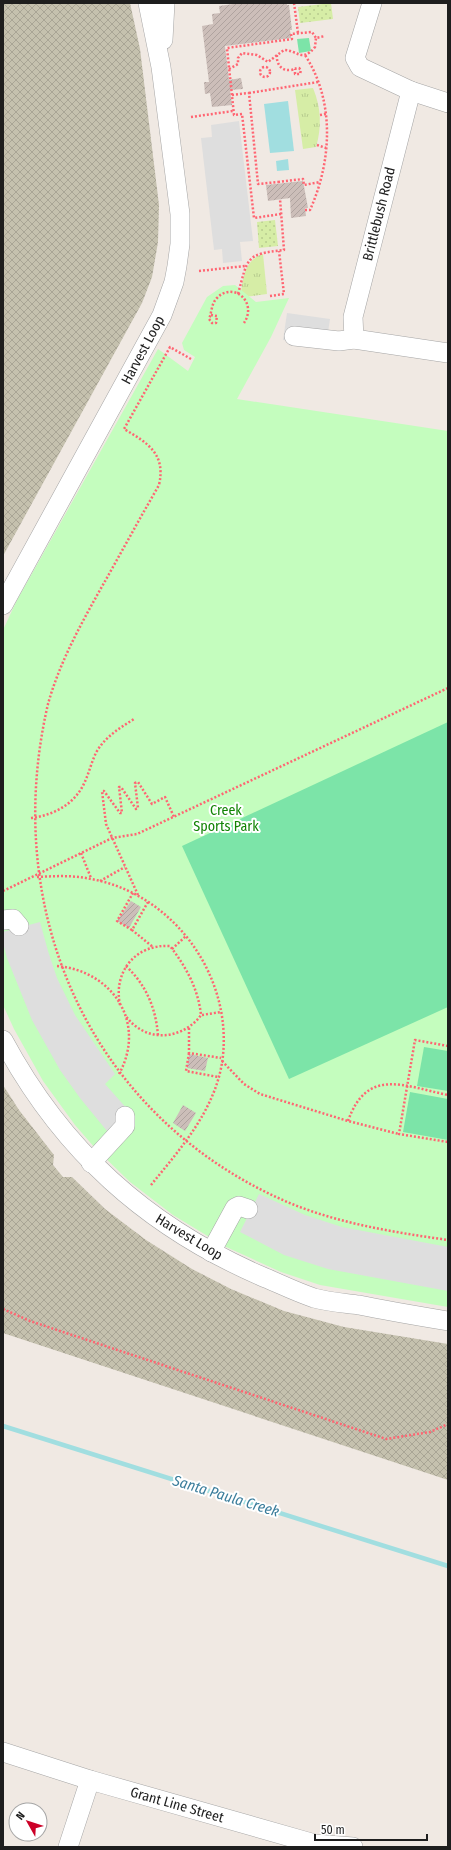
<svg xmlns="http://www.w3.org/2000/svg" width="451" height="1850" font-family="'Fira Sans Condensed',sans-serif">
<style>
.construction{fill:url(#construction-cross-hatch)}
.grass{fill:url(#grass-tufts)}
.park{fill:#c4fdbe}
.garden{fill:url(#garden-dots)}
.pitch{fill:#7ce4a8}
.parking{fill:#dedede}
.water{fill:#a1dee0}
.lines{fill:none;stroke-linecap:round;stroke-linejoin:round}
.stream{stroke:#a1dee0;stroke-width:4.5}
.building{fill:url(#building-hatch)}
.minor-casing{stroke:#a5a5a5;stroke-width:20}
.path{stroke:#ff6572;stroke-width:2.5;stroke-dasharray:2 2;stroke-linecap:butt}
.minor{stroke:#fff;stroke-width:19}
.labels{text-anchor:middle;dominant-baseline:central;stroke-width:4;stroke-linejoin:round;paint-order:stroke}
.street-label{font-size:14px;fill:#1e1e1e;stroke:#fff}
.park-label{font-size:14px;fill:#128405;stroke:#fff}
.water-label{font-size:15px;font-style:italic;fill:#3c7e9c;stroke:#fff}
</style>
<defs>
<pattern id="construction-cross-hatch" width="8" height="8" patternUnits="userSpaceOnUse"><rect width="8" height="8" fill="#c5c1ae"/><path d="M0 0l8 8M0 8l8-8" fill="none" stroke="#a9a595"/></pattern>
<pattern id="grass-tufts" width="24" height="20" patternUnits="userSpaceOnUse"><rect width="24" height="20" fill="#d6eda6"/><path d="M3 7l-1-3M5 7V3M7 7l1-3M15 17l-1-3M17 17v-4M19 17l1-3" fill="none" stroke="#b7cb8e"/></pattern>
<pattern id="garden-dots" width="8" height="8" patternUnits="userSpaceOnUse"><rect width="8" height="8" fill="#d6eda6"/><path d="M2 2h.1M6 6h.1" fill="none" stroke="#b7cb8e" stroke-width="1.8" stroke-linecap="round"/></pattern>
<pattern id="building-hatch" width="6" height="6" patternUnits="userSpaceOnUse"><rect width="6" height="6" fill="#ccbeb9"/><path d="M-1 1l2-2M0 6l6-6M5 7l2-2" fill="none" stroke="#afa39f"/></pattern>
</defs>
<rect width="100%" height="100%" fill="#f0e9e3"/>
<g class="construction">
<polygon points="3,3 130,3 140,49 159,205 158,242 152,277 142,303 3,556"/>
<polygon points="3,1085 19,1110 54,1155 53,1165 63,1177 72,1177 105,1209 146,1240 192,1269 231,1289 284,1311 344,1327 448,1344 448,1480 3,1333"/>
</g>
<g class="grass">
<path d="M313 88C321 107 322 127 316 147L303 149 295 90Z"/>
<path d="M263 254 267 294 245 297 241 292C243 276 246 259 263 254Z"/>
</g>
<polygon class="park" points="235,285 256,302 289,298 271,337 237,399 448,431 448,1307 320,1285 281,1272 224,1246 173,1215 130,1182 95,1148 75,1125 43,1081 14,1029 3,1005 3,630 16,602 158,349 188,371 195,357 184,350 182,343 207,297 223,286"/>
<g class="garden">
<polygon points="331,3 333,19 300,23 298,7"/>
<polygon points="275,220 278,246 259,248 257,222"/>
</g>
<g class="pitch">
<polygon points="309,38 311,51 299,53 297,39"/>
<polygon points="448,722 448,1007 289,1079 182,846"/>
<polygon points="424,1047 448,1051 448,1091 417,1086"/>
<polygon points="410,1092 448,1099 448,1140 403,1132"/>
</g>
<g class="parking">
<polygon points="239,121 253,241 240,242 242,261 223,263 222,249 214,250 201,138 212,137 211,125"/>
<polygon points="287,313 330,319 326,346 283,340"/>
<polygon points="40,922 48,951 57,978 75,1015 115,1074 105,1084 129,1111 107,1131 80,1098 60,1070 32,1020 7,958 3,943 3,932"/>
<polygon points="259,1194 305,1215 342,1227 448,1247 448,1291 328,1269 284,1255 240,1232"/>
</g>
<g class="water">
<polygon points="288,101 294,151 270,153 264,104"/>
<polygon points="288,159 289,170 277,171 276,161"/>
</g>
<g class="lines">
<polyline class="stream" points="3,1426 448,1566"/>
</g>
<g class="building">
<polygon points="240,3 287,3 287,5 289,5 292,30 290,30 291,38 225,46 229,80 241,78 243,89 230,90 232,105 212,107 210,93 205,94 204,82 209,82 202,26 213,24 212,14 220,13 219,6"/>
<polygon points="303,181 308,208 305,208 306,216 291,218 290,198 268,201 266,185"/>
<polygon points="131,901 141,907 129,928 117,921"/>
<polygon points="189,1054 208,1058 205,1071 187,1068"/>
<polygon points="183,1105 196,1113 185,1131 173,1123"/>
</g>
<g class="lines">
<g class="minor-casing">
<g id="minor">
<polyline points="372,3 355,58 360,67 411,91 448,103"/>
<polyline points="163,40 165,3"/>
<polyline points="294,336 339,341 354,339 448,353"/>
<polyline points="354,339 353,317 411,91"/>
<polyline points="3,605 162,315 174,282 177,266 180,244 180,214 161,67 148,3"/>
<polyline points="3,920 13,919 19,926"/>
<path d="M3 1040C62 1150 146 1226 261 1276 278 1283 296 1292 314 1298 328 1302 344 1303 359 1305 388 1311 418 1316 448 1321"/>
<polyline points="91,1163 125,1126 125,1116"/>
<polyline points="211,1252 235,1208 239,1206 248,1209"/>
<polyline points="3,1752 90,1780 315,1844 353,1847"/>
<polyline points="68,1847 90,1780"/>
</g>
</g>
<g class="path">
<polyline points="294,3 298,33"/>
<path d="M277 55C276 63 281 71 290 70 294 70 295 68 299 68L301 70 300 74H295V69"/>
<circle cx="265" cy="72" r="5"/>
<path d="M229 69 238 64V58L242 53 257 55 268 62 284 50C297 50 302 63 315 47L316 38 325 36"/>
<polyline points="249,93 318,82"/>
<polyline points="232,95 249,93 258,184 278,182"/>
<polyline points="320,115 326,114"/>
<polyline points="191,117 233,111"/>
<polyline points="317,145 326,148"/>
<polyline points="278,182 303,179 304,185 320,182"/>
<path d="M305 210H310C332 161 335 101 305 55"/>
<polyline points="281,214 254,218 242,114 234,115 227,48 292,39 291,34 312,32 316,38"/>
<polyline points="199,271 245,266"/>
<path d="M238 294C248 258 245 254 284 250L280 199"/>
<polyline points="270,296 284,294 279,251"/>
<path d="M211 315 217 316 216 323H212L209 319C212 312 211 304 217 298 233 281 258 302 244 323"/>
<path d="M191 359 170 347 124 429C148 443 166 454 159 485 140 518 122 551 104 583 82 622 60 661 48 704 0 910 89 1115 285 1201 336 1223 392 1232 448 1240"/>
<path d="M31 818C55 815 77 803 86 779 90 770 92 760 97 751 106 736 120 728 134 719"/>
<polyline points="81,853 91,878"/>
<path d="M37 877C55 876 73 875 91 879 175 894 235 979 222 1063 214 1111 181 1148 151 1185"/>
<polyline points="100,881 125,867"/>
<polyline points="3,891 112,838 137,834 448,688"/>
<polyline points="138,895 106,824 102,791 104,791 120,813 122,813 119,787 121,787 136,809 138,808 135,783 138,782 152,804 165,797 174,817"/>
<polyline points="148,902 132,930 153,947"/>
<polyline points="132,930 117,921 133,893"/>
<polyline points="172,949 186,936"/>
<path d="M57 966C113 971 147 1023 119 1074"/>
<path d="M126 966C146 985 156 1008 158 1036"/>
<path d="M120 1005C113 971 136 944 170 946 186 967 198 988 201 1015L199 1018C178 1041 144 1042 125 1015"/>
<polyline points="202,1015 221,1012"/>
<polyline points="189,1028 189,1053 221,1058"/>
<polyline points="448,1046 415,1040 399,1134 448,1142"/>
<polyline points="189,1053 186,1071 218,1077"/>
<polyline points="222,1061 244,1084 260,1094 348,1121 399,1134"/>
<path d="M348 1121C367 1067 404 1086 448 1095"/>
<polyline points="3,1309 30,1321 386,1439 430,1432 448,1424"/>
</g>
<use href="#minor" class="minor"/>
</g>
<g class="labels">
<g class="street-label">
<text transform="translate(379 214) rotate(-76)">Brittlebush Road</text>
<text transform="translate(143 350) rotate(-62)">Harvest Loop</text>
<text transform="translate(189 1237) rotate(31)">Harvest Loop</text>
<text transform="translate(177 1805) rotate(16)">Grant Line Street</text>
</g>
<g class="park-label">
<text x="226" y="810">Creek<tspan x="226" dy="16">Sports Park</tspan></text>
</g>
<g class="water-label">
<text transform="translate(226 1496) rotate(17)">Santa Paula Creek</text>
</g>
</g>
<rect width="451" height="1850" fill="none" stroke="#1e1e1e" stroke-width="8"/>
<g transform="translate(28 1822) rotate(309)"><circle r="19" fill="#ffffff" stroke="#a5a5a5"/>
<path d="M0-3L7 15L0 10L-7 15Z" fill="#cc0027"/>
<text y="-6" font-size="11" font-weight="bold" text-anchor="middle" fill="#1e1e1e">N</text>
</g>
<path d="M315 1834v6h112v-6" fill="none" stroke="#1e1e1e" stroke-width="2"/>
<text x="321" y="1834" font-size="12" fill="#1e1e1e" stroke="#ffffff" stroke-width="3" paint-order="stroke">50 m</text>
</svg>
